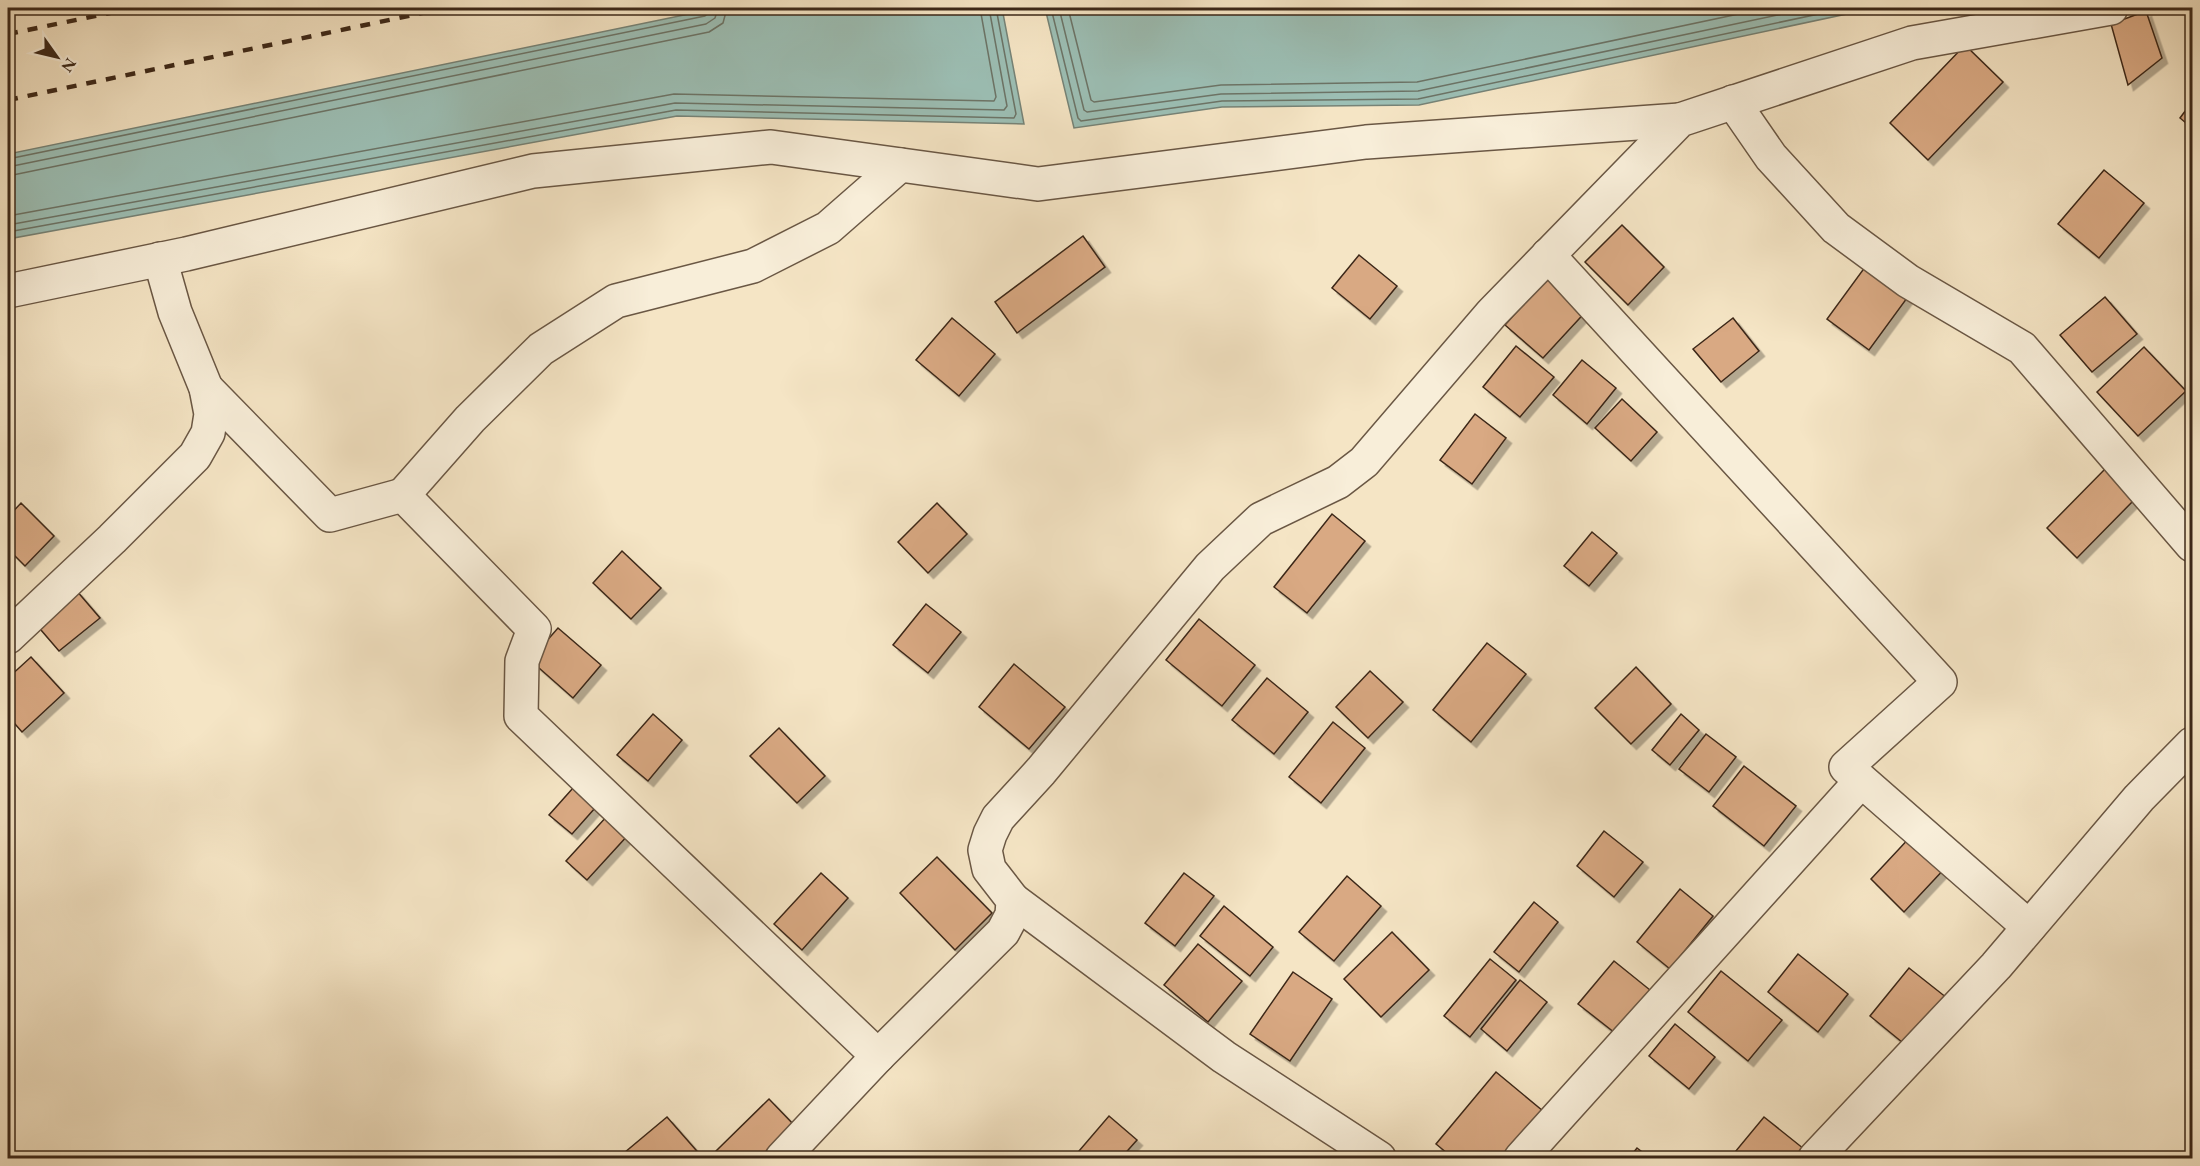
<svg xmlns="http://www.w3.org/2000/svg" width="2200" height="1166" font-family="'EB Garamond',serif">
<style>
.water{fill:#9cbfb5;stroke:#768377;stroke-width:1.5}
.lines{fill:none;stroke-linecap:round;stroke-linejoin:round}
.shore{stroke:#6c7467;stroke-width:1.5}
.building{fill:#d9a983;stroke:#3c2819;stroke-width:1.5;filter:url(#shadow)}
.street-casing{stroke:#6a5744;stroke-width:36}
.street{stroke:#f8eed9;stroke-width:33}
.rail{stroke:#3c2819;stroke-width:4.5;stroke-dasharray:10 10;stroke-linecap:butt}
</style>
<defs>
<filter id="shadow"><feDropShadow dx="5.5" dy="5.5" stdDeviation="0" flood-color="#0004"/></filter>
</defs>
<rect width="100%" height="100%" fill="#f5e5c5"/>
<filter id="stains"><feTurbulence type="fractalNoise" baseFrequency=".00333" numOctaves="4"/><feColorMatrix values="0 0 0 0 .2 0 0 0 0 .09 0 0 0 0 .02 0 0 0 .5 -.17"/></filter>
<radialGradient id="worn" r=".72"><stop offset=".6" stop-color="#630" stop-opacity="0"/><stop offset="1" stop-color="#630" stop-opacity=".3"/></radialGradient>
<g class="water">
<polygon points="718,8 1002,8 1024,124 677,116 8,239 8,154"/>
<polygon points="1045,8 1875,8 1419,105 1222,107 1074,128"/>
</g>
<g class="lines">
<g class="shore">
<polyline points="1051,8 1078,118 1081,121 1222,101 1418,99 1847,8"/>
<polyline points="1059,8 1084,110 1087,112 1221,94 1418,91 1811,8"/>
<polyline points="1068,8 1091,100 1094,102 1221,85 1417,82 1767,8"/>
<polyline points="8,159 705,16 709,13 711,8"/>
<polyline points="8,167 706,24 715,18 718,8"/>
<polyline points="8,176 709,32 723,23 727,8"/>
<polyline points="8,216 674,94 994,101 996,97 980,8"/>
<polyline points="8,225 675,103 1004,110 1007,106 989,8"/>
<polyline points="8,232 676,110 1014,118 1016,114 996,8"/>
</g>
</g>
<g class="building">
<polygon points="2146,11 2162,58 2128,85 2111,24"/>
<polygon points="1965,45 2003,82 1928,160 1890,123"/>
<polygon points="2192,102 2192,128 2180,118"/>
<polygon points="2104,170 2144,203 2099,258 2058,224"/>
<polygon points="1622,225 1664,267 1628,305 1585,262"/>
<polygon points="1083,236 1105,267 1017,333 995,302"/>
<polygon points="1359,255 1397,286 1370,319 1332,288"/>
<polygon points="1868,263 1910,294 1869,350 1827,319"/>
<polygon points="1551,273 1590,307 1543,358 1505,325"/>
<polygon points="2105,297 2137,334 2092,372 2060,335"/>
<polygon points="952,318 995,354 959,396 916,360"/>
<polygon points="1733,318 1759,351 1721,382 1693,349"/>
<polygon points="1516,346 1554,377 1520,417 1483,387"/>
<polygon points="2144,347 2186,391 2138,436 2097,392"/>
<polygon points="1582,360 1616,388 1587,424 1553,395"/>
<polygon points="1622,399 1657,432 1631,461 1595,428"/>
<polygon points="1475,414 1506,438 1472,484 1440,460"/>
<polygon points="2105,469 2135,499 2077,558 2047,528"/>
<polygon points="21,503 54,536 25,566 8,549 8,517"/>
<polygon points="937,503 967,534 928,573 898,542"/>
<polygon points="1332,514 1365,541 1307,613 1274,587"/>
<polygon points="1592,532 1617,553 1589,586 1564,566"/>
<polygon points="622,551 661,588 631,619 593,583"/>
<polygon points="76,590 100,618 59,651 35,623"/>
<polygon points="926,604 961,632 928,673 893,645"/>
<polygon points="1199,619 1255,665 1222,706 1166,660"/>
<polygon points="558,628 601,665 573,698 530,660"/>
<polygon points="1487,643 1526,674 1471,742 1433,710"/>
<polygon points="31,657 64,693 22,732 8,716 8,678"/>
<polygon points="1014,664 1065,707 1029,749 979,707"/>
<polygon points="1636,667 1671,704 1631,744 1595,708"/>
<polygon points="1370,671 1403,702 1368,738 1336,707"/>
<polygon points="1267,678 1308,712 1274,754 1232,720"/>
<polygon points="653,714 682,740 648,781 617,755"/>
<polygon points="1681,714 1699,730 1670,765 1652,750"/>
<polygon points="1333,722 1365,748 1321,803 1289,777"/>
<polygon points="779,728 825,776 797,803 750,756"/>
<polygon points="1706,734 1736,757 1709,792 1679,769"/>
<polygon points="1744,766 1796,806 1764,846 1713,806"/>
<polygon points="581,779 603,799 572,834 549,815"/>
<polygon points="608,815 629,834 587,880 566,861"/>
<polygon points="1604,831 1643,862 1614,897 1577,866"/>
<polygon points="1913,834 1947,866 1904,912 1871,879"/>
<polygon points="937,857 992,913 955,950 900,893"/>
<polygon points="821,873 848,898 802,950 774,924"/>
<polygon points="1184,873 1214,896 1175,946 1145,923"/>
<polygon points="1347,876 1381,906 1334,961 1299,932"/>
<polygon points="1680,889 1713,916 1670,969 1637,942"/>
<polygon points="1534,902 1558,922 1519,972 1494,952"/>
<polygon points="1224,906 1273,947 1250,976 1200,936"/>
<polygon points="1392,932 1429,970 1381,1017 1344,979"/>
<polygon points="1198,944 1242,981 1208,1022 1164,985"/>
<polygon points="1798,954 1848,994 1818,1032 1768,992"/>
<polygon points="1490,959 1516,980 1470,1037 1444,1016"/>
<polygon points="1614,961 1650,990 1615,1033 1578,1004"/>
<polygon points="1909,968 1947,998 1908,1047 1870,1016"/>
<polygon points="1721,971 1782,1020 1748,1061 1688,1012"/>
<polygon points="1293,972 1332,999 1290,1061 1250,1034"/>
<polygon points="1520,980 1547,1002 1507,1051 1481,1029"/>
<polygon points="1675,1024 1715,1057 1689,1089 1649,1056"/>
<polygon points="1496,1072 1543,1111 1503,1158 1453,1158 1436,1144"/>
<polygon points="769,1099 795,1126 761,1158 723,1158 716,1151"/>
<polygon points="1109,1116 1137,1140 1121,1158 1073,1158"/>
<polygon points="667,1117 703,1158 618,1158"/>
<polygon points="1764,1117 1804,1149 1797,1158 1744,1158 1735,1152"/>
<polygon points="1637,1148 1650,1158 1629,1158"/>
</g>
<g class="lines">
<g class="street-casing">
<g id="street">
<polyline points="1733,102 1771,157 1836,228 1908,281 2022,348 2192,545"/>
<polyline points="1548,255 1940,682 1846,767 2029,927"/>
<polyline points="8,291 186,254 533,171 771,147 1038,184 1366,142 1680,120"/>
<polyline points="206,388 330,515 403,495 534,629 522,661 521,716 878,1056"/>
<polyline points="403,495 470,419 541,349 616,301 753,266 828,228 900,165"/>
<polyline points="8,637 112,539 195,456 208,433 211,414 206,388 175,312 160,259"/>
<polyline points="1013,900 1224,1057 1379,1158"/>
<polyline points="782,1158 878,1056 1003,932 1012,915 1013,900 989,869 985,850 990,834 998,818 1041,771 1210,567 1261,519 1338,482 1364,462 1492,313 1680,120 1912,43 2111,8"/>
<polyline points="1521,1158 1861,781"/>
<polyline points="1815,1158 1996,966 2139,798 2192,744"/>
</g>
</g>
<use href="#street" class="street"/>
<g class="rail">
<polyline points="8,34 134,8"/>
<polyline points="8,100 446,8"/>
</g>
</g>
<rect width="2200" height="1166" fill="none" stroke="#f5e5c5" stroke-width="30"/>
<rect x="9" y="9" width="2182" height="1148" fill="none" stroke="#3c2819" stroke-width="3"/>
<rect x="15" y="15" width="2170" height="1136" fill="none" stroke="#3c2819" stroke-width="1.5"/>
<g transform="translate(57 57) rotate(124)" stroke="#f8eed9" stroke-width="4.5" paint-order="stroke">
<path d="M0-4.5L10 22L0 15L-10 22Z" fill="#3c2819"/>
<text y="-9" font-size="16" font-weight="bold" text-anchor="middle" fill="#3c2819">N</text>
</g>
<rect width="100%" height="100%" filter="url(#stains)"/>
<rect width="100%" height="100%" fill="url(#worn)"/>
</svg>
